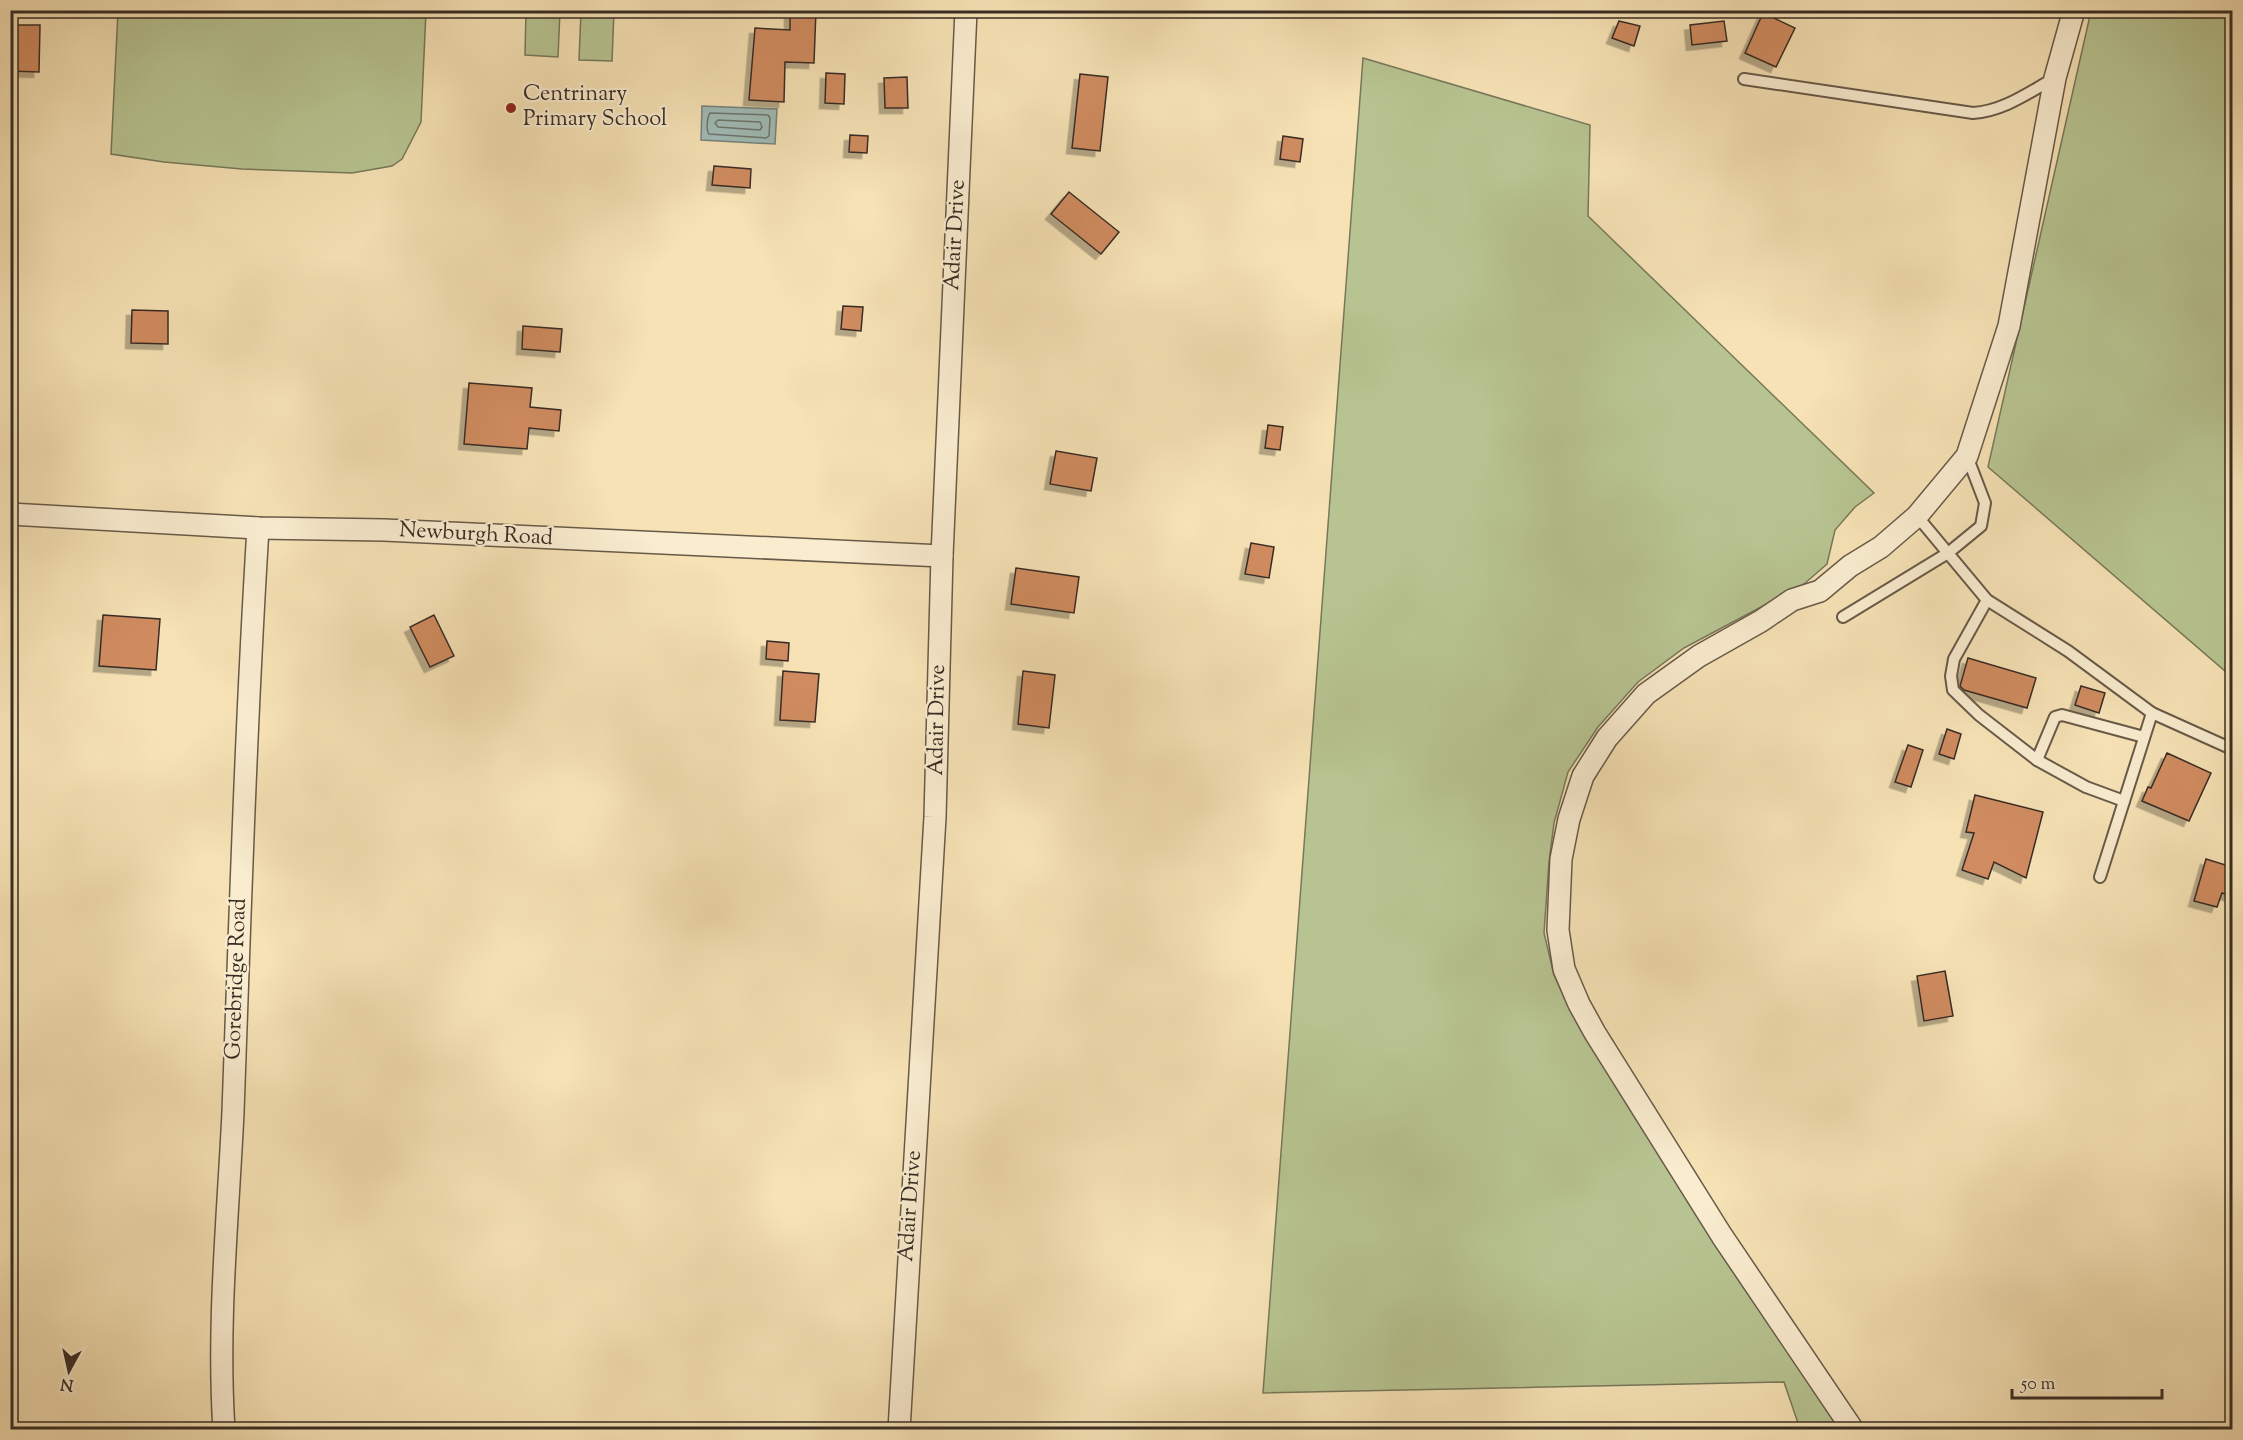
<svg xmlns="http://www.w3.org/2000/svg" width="2243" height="1440" font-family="'Sorts Mill Goudy',serif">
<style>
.green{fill:#b7c491;stroke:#78785b;stroke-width:1.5}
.water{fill:#a0bcb7;stroke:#76827d;stroke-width:1.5}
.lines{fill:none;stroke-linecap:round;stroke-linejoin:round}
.shore{stroke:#6c746e;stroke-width:1.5}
.building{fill:#d08c60;stroke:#382c25;stroke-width:1.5;filter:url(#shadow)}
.service-casing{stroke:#685a49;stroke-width:14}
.minor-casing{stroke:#685a49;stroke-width:24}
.service{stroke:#f9eccf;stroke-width:10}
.minor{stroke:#f9eccf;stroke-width:21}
.poi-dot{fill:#8f2418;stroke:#f9eccf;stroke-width:2}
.labels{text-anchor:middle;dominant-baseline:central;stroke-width:4.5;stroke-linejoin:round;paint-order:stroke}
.poi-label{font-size:22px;fill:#382c25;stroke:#f9eccf;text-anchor:start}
.street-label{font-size:22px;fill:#382c25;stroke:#f9eccf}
</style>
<defs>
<filter id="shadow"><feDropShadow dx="-5.5" dy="5.5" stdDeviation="0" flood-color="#0004"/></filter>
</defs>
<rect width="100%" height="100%" fill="#f6e2b5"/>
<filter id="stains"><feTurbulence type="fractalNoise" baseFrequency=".00333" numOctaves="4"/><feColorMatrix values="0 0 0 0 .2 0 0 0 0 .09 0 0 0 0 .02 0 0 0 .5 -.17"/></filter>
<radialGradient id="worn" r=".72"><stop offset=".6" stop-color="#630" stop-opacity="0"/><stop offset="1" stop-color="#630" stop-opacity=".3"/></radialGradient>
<g class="green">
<polygon points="118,11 426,11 421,122 402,159 392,166 352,173 242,169 164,162 111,154"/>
<polygon points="526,11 560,11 558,57 525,55"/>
<polygon points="581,11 614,11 612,61 579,60"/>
<polygon points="2091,11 2232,11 2232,677 1988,467"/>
<polygon points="1363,58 1590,125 1588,216 1874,493 1855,507 1835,530 1827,564 1804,584 1684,648 1638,682 1598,727 1568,772 1554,823 1549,862 1544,933 1554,975 1571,1012 1848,1429 1800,1429 1784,1382 1263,1393"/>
</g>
<polygon class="water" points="702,106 777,109 775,144 701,140"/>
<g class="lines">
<g class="shore">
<path d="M710 113 768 115 770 118 769 136 766 138 709 134C706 130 707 117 710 113Z"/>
<polygon points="718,120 760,122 762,127 760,130 718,127 715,123"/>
</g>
</g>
<g class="building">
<polygon points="790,10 816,10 814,63 785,62 784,102 749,100 755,28 790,30"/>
<polygon points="1763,13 1795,28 1776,67 1745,53"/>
<polygon points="1619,21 1640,26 1634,46 1612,38"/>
<polygon points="1724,21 1727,41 1692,45 1690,25"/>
<polygon points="13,25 40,25 39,72 10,71 10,37 13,37"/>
<polygon points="826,73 845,74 844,104 825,103"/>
<polygon points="1080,74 1108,77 1100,151 1072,148"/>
<polygon points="907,77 908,108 885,108 884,78"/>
<polygon points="850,135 868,136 867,153 849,152"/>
<polygon points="1283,136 1303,139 1300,162 1280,159"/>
<polygon points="714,166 751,169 750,188 712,185"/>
<polygon points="1069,192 1119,232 1101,254 1051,214"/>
<polygon points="843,306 863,307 861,331 841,329"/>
<polygon points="132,310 168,311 168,344 131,343"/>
<polygon points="523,326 562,329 560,352 522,349"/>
<polygon points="469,383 532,388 530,407 561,410 559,431 529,428 527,449 464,444"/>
<polygon points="1268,425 1283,427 1280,450 1265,448"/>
<polygon points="1056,451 1097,458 1091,491 1050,484"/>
<polygon points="1251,543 1274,547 1269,578 1245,574"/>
<polygon points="1016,568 1079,577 1074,613 1011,604"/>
<polygon points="103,615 160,619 156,670 99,666"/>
<polygon points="434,615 454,656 430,667 410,627"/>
<polygon points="767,641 789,643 788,661 766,659"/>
<polygon points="1968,658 2036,678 2027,708 1964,690 1960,686"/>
<polygon points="783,671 819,674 815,722 780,720"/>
<polygon points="1023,671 1055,675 1049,728 1018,724"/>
<polygon points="2081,686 2105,693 2099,713 2075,705"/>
<polygon points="1947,729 1961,734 1954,759 1939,754"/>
<polygon points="1908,745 1923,750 1911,787 1895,782"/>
<polygon points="2167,753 2211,773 2189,821 2142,801 2148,787 2151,788"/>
<polygon points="1975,795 2043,812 2026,878 1994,862 1988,879 1962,870 1974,833 1966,832"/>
<polygon points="2206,859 2232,867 2232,896 2222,893 2217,907 2194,901"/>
<polygon points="1945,971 1953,1016 1924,1021 1917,976"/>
</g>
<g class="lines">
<g class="service-casing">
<g id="service">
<path d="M1744 79 1973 113C2004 111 2029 92 2055 78"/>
<polyline points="1917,516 1987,600 2068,651 2152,713 2232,749"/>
<polyline points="1987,600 1954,659 1951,676 1953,690 1979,715 2037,760 2086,787 2124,801"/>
<polyline points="1843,617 1948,553 1981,526 1985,503 1967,456"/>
<polyline points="2037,760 2055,717 2062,715 2144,737"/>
<polyline points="2100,877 2152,713"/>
</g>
</g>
<g class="minor-casing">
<g id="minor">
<polyline points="10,514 258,528 384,530 942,556"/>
<path d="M224 1430C217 1324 228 1218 233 1112 240 917 246 723 258 528"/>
<polyline points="899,1430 935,817 942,556 966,10"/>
<polyline points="1853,1430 1722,1236 1595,1033 1579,1004 1564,969 1558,930 1561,859 1569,819 1583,776 1607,738 1646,694 1699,656 1761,621 1792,600 1820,591 1850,566 1881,547 1917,516 1967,456 2009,326 2055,78 2074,10"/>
</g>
</g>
<use href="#service" class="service"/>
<use href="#minor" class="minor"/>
</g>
<circle class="poi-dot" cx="511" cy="108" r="6"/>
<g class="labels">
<g class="poi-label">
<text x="523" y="95">Centrinary<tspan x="523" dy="25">Primary School</tspan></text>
</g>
<g class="street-label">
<text transform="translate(956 235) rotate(-87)">Adair Drive</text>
<text transform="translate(476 535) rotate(3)">Newburgh Road</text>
<text transform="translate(938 720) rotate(-89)">Adair Drive</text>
<text transform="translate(237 979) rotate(-88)">Gorebridge Road</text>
<text transform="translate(911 1206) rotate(-86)">Adair Drive</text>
</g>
</g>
<rect width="2243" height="1440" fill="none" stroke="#f6e2b5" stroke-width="36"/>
<rect x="12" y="12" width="2219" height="1416" fill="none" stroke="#382c25" stroke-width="3"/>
<rect x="18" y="18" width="2207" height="1404" fill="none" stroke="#382c25" stroke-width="1.5"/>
<g transform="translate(69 1371) rotate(188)" stroke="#f9eccf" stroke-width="4.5" paint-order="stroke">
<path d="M0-4.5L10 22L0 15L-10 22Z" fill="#382c25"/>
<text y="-9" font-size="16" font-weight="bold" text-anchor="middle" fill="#382c25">N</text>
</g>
<path d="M2012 1389v9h150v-9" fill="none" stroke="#382c25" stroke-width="3"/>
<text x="2021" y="1389" font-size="18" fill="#382c25" stroke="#f9eccf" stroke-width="4.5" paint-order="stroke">50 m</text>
<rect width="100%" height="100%" filter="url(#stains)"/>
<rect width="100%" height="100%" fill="url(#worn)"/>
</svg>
